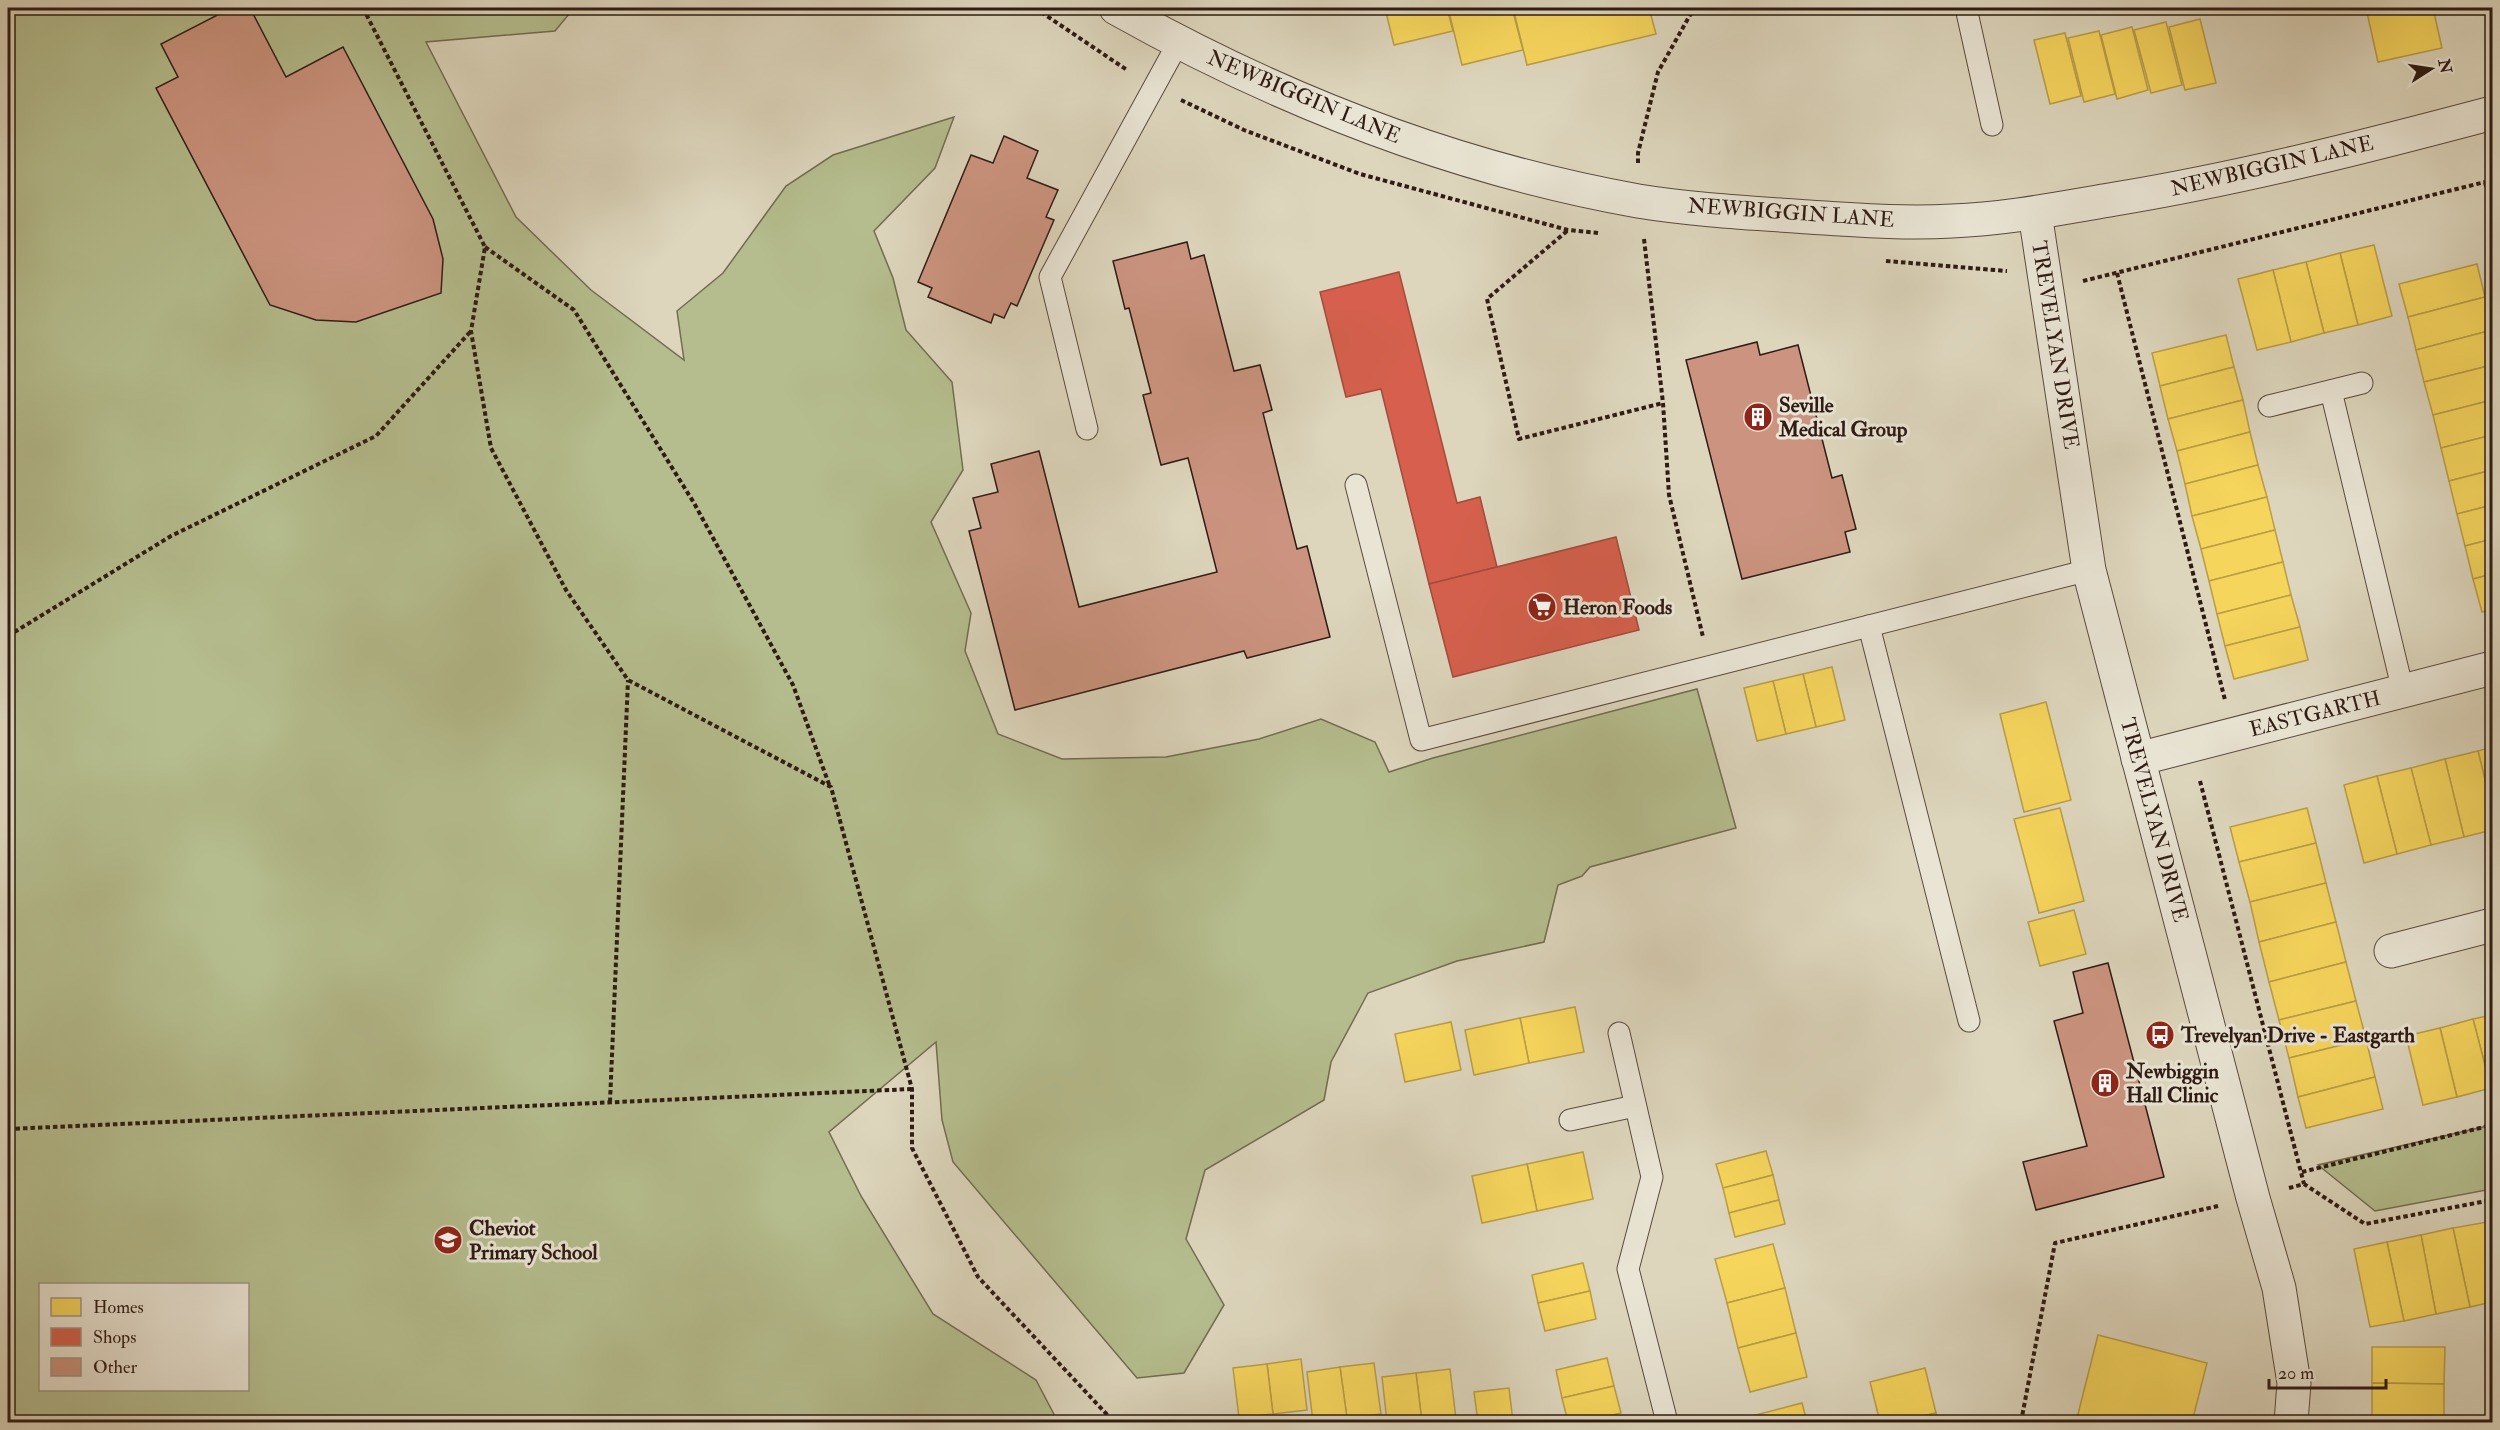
<svg xmlns="http://www.w3.org/2000/svg" width="2500" height="1430" font-family="'IM FELL Double Pica',serif">
<style>
.green{fill:#b5bd8e;stroke:#726c51;stroke-width:1.5;fill-rule:evenodd}
.homes{fill:#f6d55c;stroke:#ba9d46;stroke-width:1.5}
.shops{fill:#d6604d;stroke:#a44b3c;stroke-width:1.5}
.building{fill:#cc9480;stroke:#2e1b14;stroke-width:1.5}
.lines{fill:none;stroke-linecap:round;stroke-linejoin:round}
.service-casing{stroke:#5a4a3e;stroke-width:23}
.minor-casing{stroke:#5a4a3e;stroke-width:35}
.tertiary-casing{stroke:#5a4a3e;stroke-width:35}
.path{stroke:#2e1b14;stroke-width:4;stroke-dasharray:4.5 3;stroke-linecap:butt}
.service{stroke:#e9e4d4;stroke-width:21}
.minor{stroke:#e9e4d4;stroke-width:33}
.tertiary{stroke:#e9e4d4;stroke-width:33}
.labels{text-anchor:middle;dominant-baseline:central;stroke-width:6;stroke-linejoin:round;paint-order:stroke}
.street-label{font-size:21px;fill:#2e1b14;stroke:#e9e4d4}
.poi-label{font-size:21px;font-weight:bold;fill:#2e1b14;stroke:#e9e4d4;text-anchor:start}
</style>
<rect width="100%" height="100%" fill="#ddd6bd"/>
<filter id="stains"><feTurbulence type="fractalNoise" baseFrequency=".00333" numOctaves="4"/><feColorMatrix values="0 0 0 0 .2 0 0 0 0 .09 0 0 0 0 .02 0 0 0 .5 -.17"/></filter>
<radialGradient id="worn" r=".72"><stop offset=".6" stop-color="#630" stop-opacity="0"/><stop offset="1" stop-color="#630" stop-opacity=".3"/></radialGradient>
<g class="green">
<path d="M8 8H574L555 31 426 42 516 217 591 290 684 360 677 311 723 273 786 186 833 155 954 117 935 168 874 231 893 278 906 330 952 382 963 470 931 522 971 613 965 651 998 734 1062 759 1166 757 1259 739 1321 719 1375 742 1389 772 1433 758 1697 689 1736 828 1590 867 1582 876 1558 885 1544 942 1457 961 1368 993 1331 1062 1324 1100 1205 1170 1186 1239 1224 1305 1184 1373 1137 1378 953 1162 942 1120 936 1042 829 1132 861 1196 933 1314 1036 1380 1058 1422H8ZM40 1284H248V1390H40Z"/>
<polygon points="2492,1125 2492,1189 2375,1211 2318,1165"/>
</g>
<g class="homes">
<polygon points="1385,8 1447,8 1453,31 1394,45"/>
<polygon points="1448,8 1512,8 1523,50 1462,65"/>
<polygon points="1513,8 1649,8 1656,34 1527,65"/>
<polygon points="2366,8 2433,8 2442,48 2378,62"/>
<polygon points="2200,19 2216,83 2185,90 2169,27"/>
<polygon points="2166,22 2182,85 2151,93 2134,30"/>
<polygon points="2132,27 2148,90 2117,99 2101,35"/>
<polygon points="2099,31 2115,94 2084,102 2068,38"/>
<polygon points="2065,33 2081,96 2050,104 2034,40"/>
<polygon points="2374,245 2392,316 2358,325 2340,253"/>
<polygon points="2340,253 2358,325 2324,333 2306,262"/>
<polygon points="2306,262 2324,333 2291,342 2273,270"/>
<polygon points="2477,264 2485,297 2408,317 2399,284"/>
<polygon points="2273,270 2291,342 2257,350 2238,279"/>
<polygon points="2485,297 2492,330 2416,350 2408,317"/>
<polygon points="2492,330 2492,365 2424,382 2416,350"/>
<polygon points="2226,335 2234,367 2160,386 2152,353"/>
<polygon points="2492,365 2492,400 2433,415 2424,382"/>
<polygon points="2234,367 2243,400 2168,419 2160,386"/>
<polygon points="2243,400 2250,432 2177,451 2168,419"/>
<polygon points="2492,400 2492,435 2441,448 2433,415"/>
<polygon points="2250,432 2258,465 2185,484 2177,451"/>
<polygon points="2492,435 2492,470 2449,481 2441,448"/>
<polygon points="2258,465 2267,497 2192,516 2185,484"/>
<polygon points="2492,470 2492,505 2457,514 2449,481"/>
<polygon points="2267,497 2275,530 2201,549 2192,516"/>
<polygon points="2492,505 2492,539 2465,546 2457,514"/>
<polygon points="2275,530 2283,562 2209,581 2201,549"/>
<polygon points="2492,539 2492,574 2473,579 2465,546"/>
<polygon points="2283,562 2291,595 2217,614 2209,581"/>
<polygon points="2492,574 2492,609 2482,612 2473,579"/>
<polygon points="2291,595 2300,627 2225,646 2217,614"/>
<polygon points="2300,627 2308,660 2234,679 2225,646"/>
<polygon points="1832,667 1845,720 1816,727 1803,674"/>
<polygon points="1803,674 1816,727 1786,734 1773,681"/>
<polygon points="1773,681 1786,734 1757,741 1744,688"/>
<polygon points="2046,702 2071,800 2024,812 2000,714"/>
<polygon points="2492,747 2492,808 2478,751"/>
<polygon points="2478,751 2492,808 2492,830 2464,837 2445,759"/>
<polygon points="2445,759 2464,837 2431,845 2411,768"/>
<polygon points="2411,768 2431,845 2397,854 2377,776"/>
<polygon points="2377,776 2397,854 2364,863 2344,785"/>
<polygon points="2060,808 2084,901 2039,913 2014,819"/>
<polygon points="2307,808 2316,843 2239,862 2230,827"/>
<polygon points="2316,843 2326,883 2250,902 2239,862"/>
<polygon points="2326,883 2336,922 2259,942 2250,902"/>
<polygon points="2074,910 2086,954 2040,966 2028,922"/>
<polygon points="2336,922 2346,962 2269,982 2259,942"/>
<polygon points="2346,962 2356,1001 2279,1020 2269,982"/>
<polygon points="2356,1001 2366,1039 2289,1058 2279,1020"/>
<polygon points="1575,1007 1584,1052 1529,1063 1520,1018"/>
<polygon points="2492,1015 2492,1088 2491,1088 2473,1019"/>
<polygon points="1520,1018 1529,1063 1474,1075 1465,1030"/>
<polygon points="2473,1019 2491,1088 2457,1097 2440,1028"/>
<polygon points="1451,1022 1461,1070 1405,1082 1395,1034"/>
<polygon points="2440,1028 2457,1097 2423,1105 2406,1036"/>
<polygon points="2366,1039 2375,1077 2298,1097 2289,1058"/>
<polygon points="2375,1077 2383,1109 2306,1128 2298,1097"/>
<polygon points="1766,1151 1773,1175 1723,1188 1716,1164"/>
<polygon points="1583,1152 1593,1199 1537,1211 1527,1164"/>
<polygon points="1527,1164 1537,1211 1482,1223 1472,1176"/>
<polygon points="1773,1175 1779,1200 1729,1213 1723,1188"/>
<polygon points="1779,1200 1785,1224 1735,1237 1729,1213"/>
<polygon points="2487,1222 2492,1249 2492,1302 2470,1307 2453,1228"/>
<polygon points="2453,1228 2470,1307 2436,1314 2421,1235"/>
<polygon points="2421,1235 2436,1314 2404,1321 2387,1242"/>
<polygon points="2387,1242 2404,1321 2370,1327 2354,1249"/>
<polygon points="1773,1244 1785,1288 1727,1303 1715,1259"/>
<polygon points="1583,1263 1590,1291 1538,1303 1532,1275"/>
<polygon points="1785,1288 1796,1333 1738,1348 1727,1303"/>
<polygon points="1590,1291 1596,1319 1545,1331 1538,1303"/>
<polygon points="1796,1333 1807,1377 1750,1392 1738,1348"/>
<polygon points="2098,1335 2207,1363 2192,1422 2076,1422"/>
<polygon points="2372,1347 2445,1347 2444,1384 2372,1383"/>
<polygon points="1607,1358 1614,1386 1562,1398 1556,1370"/>
<polygon points="1301,1359 1307,1410 1273,1414 1267,1364"/>
<polygon points="1374,1363 1381,1414 1347,1418 1340,1367"/>
<polygon points="1267,1364 1273,1414 1239,1418 1233,1368"/>
<polygon points="1340,1367 1347,1418 1313,1422 1307,1372"/>
<polygon points="1925,1368 1936,1413 1899,1422 1880,1422 1870,1382"/>
<polygon points="1450,1369 1456,1419 1422,1422 1416,1373"/>
<polygon points="1416,1373 1422,1422 1387,1422 1382,1377"/>
<polygon points="2372,1383 2444,1384 2444,1420 2372,1420"/>
<polygon points="1614,1386 1621,1413 1582,1422 1568,1422 1562,1398"/>
<polygon points="1509,1388 1513,1422 1478,1422 1474,1392"/>
<polygon points="1802,1403 1807,1422 1749,1422 1748,1417"/>
<polygon points="1936,1413 1939,1422 1899,1422"/>
<rect x="2372" y="1420" width="72" height="2"/>
</g>
<g class="shops">
<polygon points="1399,272 1457,503 1480,497 1497,567 1429,584 1381,389 1346,397 1320,292"/>
<polygon points="1616,537 1639,630 1453,677 1429,584"/>
</g>
<g class="building">
<polygon points="231,8 250,8 286,77 343,47 433,219 443,259 441,293 356,322 316,320 270,305 156,88 178,77 161,44"/>
<polygon points="1004,136 1038,151 1027,178 1058,190 1046,217 1054,220 1017,306 1011,303 1004,318 994,314 991,323 928,297 932,288 918,282 971,155 993,163"/>
<polygon points="1187,242 1191,259 1204,255 1234,371 1260,365 1272,410 1263,413 1297,549 1307,546 1330,637 1247,658 1244,651 1015,710 969,531 981,528 973,498 998,492 991,464 1039,451 1079,607 1217,572 1188,458 1161,465 1143,395 1151,393 1129,308 1125,309 1113,261"/>
<polygon points="1757,342 1760,355 1798,345 1832,478 1842,475 1856,529 1845,532 1850,552 1742,579 1686,360"/>
<polygon points="2108,963 2164,1177 2036,1210 2023,1162 2087,1146 2054,1021 2083,1013 2073,972"/>
</g>
<g class="lines">
<g class="service-casing">
<g id="service">
<polyline points="1966,8 1992,125"/>
<polyline points="2331,391 2403,691"/>
<polyline points="2269,406 2362,383"/>
<polyline points="1087,429 1050,277 1178,43"/>
<polyline points="1356,485 1421,740 2089,570"/>
<polyline points="1869,626 1969,1021"/>
<polyline points="1619,1033 1652,1177 1628,1269 1667,1422"/>
<polyline points="1570,1120 1635,1106"/>
</g>
</g>
<g class="minor-casing">
<g id="minor">
<polyline points="2138,759 2492,668"/>
<polyline points="2391,951 2492,925"/>
</g>
</g>
<g class="tertiary-casing">
<g id="tertiary">
<path d="M1116 8C1278 99 1453 168 1638 201 1693 210 1752 213 1809 217 1856 220 1905 224 1952 221 2007 219 2061 208 2115 199 2242 178 2368 146 2492 113"/>
<polyline points="2035,213 2089,570 2253,1198 2279,1288 2294,1383 2291,1422"/>
</g>
</g>
<g class="path">
<polyline points="363,8 485,247 471,331 491,448 566,590 628,680 831,787 912,1089 912,1148 978,1277 1114,1422"/>
<polyline points="1035,8 1127,70"/>
<polyline points="1181,100 1244,130 1360,174 1568,230 1598,233"/>
<polyline points="1638,163 1638,153 1658,72 1694,8"/>
<polyline points="2492,181 2485,182 2492,213"/>
<polyline points="1567,231 1487,299 1519,439 1663,403"/>
<polyline points="1644,239 1663,403 1669,495 1703,637"/>
<polyline points="485,247 574,310 694,503 793,685 830,787"/>
<polyline points="1886,261 2007,271"/>
<polyline points="2117,273 2225,700"/>
<polyline points="2083,281 2485,182"/>
<polyline points="8,636 171,536 376,436 470,332"/>
<polyline points="2200,781 2304,1184"/>
<polyline points="610,1102 628,680"/>
<polyline points="8,1129 912,1089"/>
<polyline points="2302,1172 2492,1125"/>
<polyline points="2289,1188 2304,1184 2365,1224 2492,1200"/>
<polyline points="2021,1422 2055,1243 2218,1206"/>
</g>
<use href="#service" class="service"/>
<use href="#minor" class="minor"/>
<use href="#tertiary" class="tertiary"/>
</g>
<defs>
<g id="building-disc" transform="scale(1.5)"><circle r="9.5" fill="#8f2418" stroke="#e9e4d4"/><path d="M-4-6H4V6H1V3H-1V6H-4ZM-2.5-4.3h1.7v1.8h-1.7ZM.8-4.3h1.7v1.8H.8ZM-2.5-1h1.7V.8h-1.7ZM.8-1h1.7V.8H.8Z" fill="#fff"/></g>
<g id="supermarket-disc" transform="scale(1.5)"><circle r="9.5" fill="#8f2418" stroke="#e9e4d4"/><path d="M-6-5.5h2.5l.6 2H6L4.5 2H-2.5L-4.4-4H-6ZM-1.5 3.2a1.3 1.3 0 1 0 .1 0ZM3 3.2a1.3 1.3 0 1 0 .1 0Z" fill="#fff"/></g>
<g id="bus-disc" transform="scale(1.5)"><circle r="9.5" fill="#8f2418" stroke="#e9e4d4"/><path d="M-5-6H5V4H4V6H2V4H-2V6H-4V4H-5ZM-3.5-4V0h7V-4ZM-3.5 1.2v1.5H-2V1.2ZM2 1.2v1.5H3.5V1.2Z" fill="#fff"/></g>
<g id="school-disc" transform="scale(1.5)"><circle r="9.5" fill="#8f2418" stroke="#e9e4d4"/><path d="M0-5L7-2L0 1L-7-2ZM-4 1L0 2.5L4 1V4Q0 6-4 4Z" fill="#fff"/></g>
</defs>
<g fill-rule="evenodd">
<use href="#building-disc" x="1758" y="417"/>
<use href="#supermarket-disc" x="1542" y="607"/>
<use href="#bus-disc" x="2160" y="1035"/>
<use href="#building-disc" x="2105" y="1083"/>
<use href="#school-disc" x="448" y="1240"/>
</g>
<g class="labels">
<g class="street-label">
<text transform="translate(1304 97) rotate(23)">NEWBIGGIN LANE</text>
<text transform="translate(2272 166) rotate(-13)">NEWBIGGIN LANE</text>
<text transform="translate(1791 213) rotate(4)">NEWBIGGIN LANE</text>
<text transform="translate(2055 345) rotate(81)">TREVELYAN DRIVE</text>
<text transform="translate(2315 714) rotate(-14)">EASTGARTH</text>
<text transform="translate(2154 820) rotate(75)">TREVELYAN DRIVE</text>
</g>
<g class="poi-label">
<text x="1779" y="405">Seville<tspan x="1779" dy="24">Medical Group</tspan></text>
<text x="1563" y="607">Heron Foods</text>
<text x="2181" y="1035">Trevelyan Drive - Eastgarth</text>
<text x="2126" y="1071">Newbiggin<tspan x="2126" dy="24">Hall Clinic</tspan></text>
<text x="469" y="1228">Cheviot<tspan x="469" dy="24">Primary School</tspan></text>
</g>
</g>
<rect width="2500" height="1430" fill="none" stroke="#ddd6bd" stroke-width="30"/>
<rect x="9" y="9" width="2482" height="1412" fill="none" stroke="#2e1b14" stroke-width="3"/>
<rect x="15" y="15" width="2470" height="1400" fill="none" stroke="#2e1b14" stroke-width="1.5"/>
<rect x="39" y="1283" width="210" height="108" fill="#e9e4d4" stroke="#9e9487" stroke-width="1.5"/>
<rect x="51" y="1298" width="30" height="18" fill="#f6d55c" stroke="#9e9487" stroke-width="1.5"/>
<text x="93" y="1313" font-size="18" fill="#2e1b14">Homes</text>
<rect x="51" y="1328" width="30" height="18" fill="#d6604d" stroke="#9e9487" stroke-width="1.5"/>
<text x="93" y="1343" font-size="18" fill="#2e1b14">Shops</text>
<rect x="51" y="1358" width="30" height="18" fill="#cc9480" stroke="#9e9487" stroke-width="1.5"/>
<text x="93" y="1373" font-size="18" fill="#2e1b14">Other</text>
<g transform="translate(2431 69) rotate(78)" stroke="#e9e4d4" stroke-width="4.5" paint-order="stroke">
<path d="M0-4.5L10 22L0 15L-10 22Z" fill="#2e1b14"/>
<text y="-9" font-size="16" font-weight="bold" text-anchor="middle" fill="#2e1b14">N</text>
</g>
<path d="M2269 1379v9h117v-9" fill="none" stroke="#2e1b14" stroke-width="3"/>
<text x="2278" y="1379" font-size="18" fill="#2e1b14" stroke="#e9e4d4" stroke-width="4.5" paint-order="stroke">20 m</text>
<rect width="100%" height="100%" filter="url(#stains)"/>
<rect width="100%" height="100%" fill="url(#worn)"/>
</svg>
